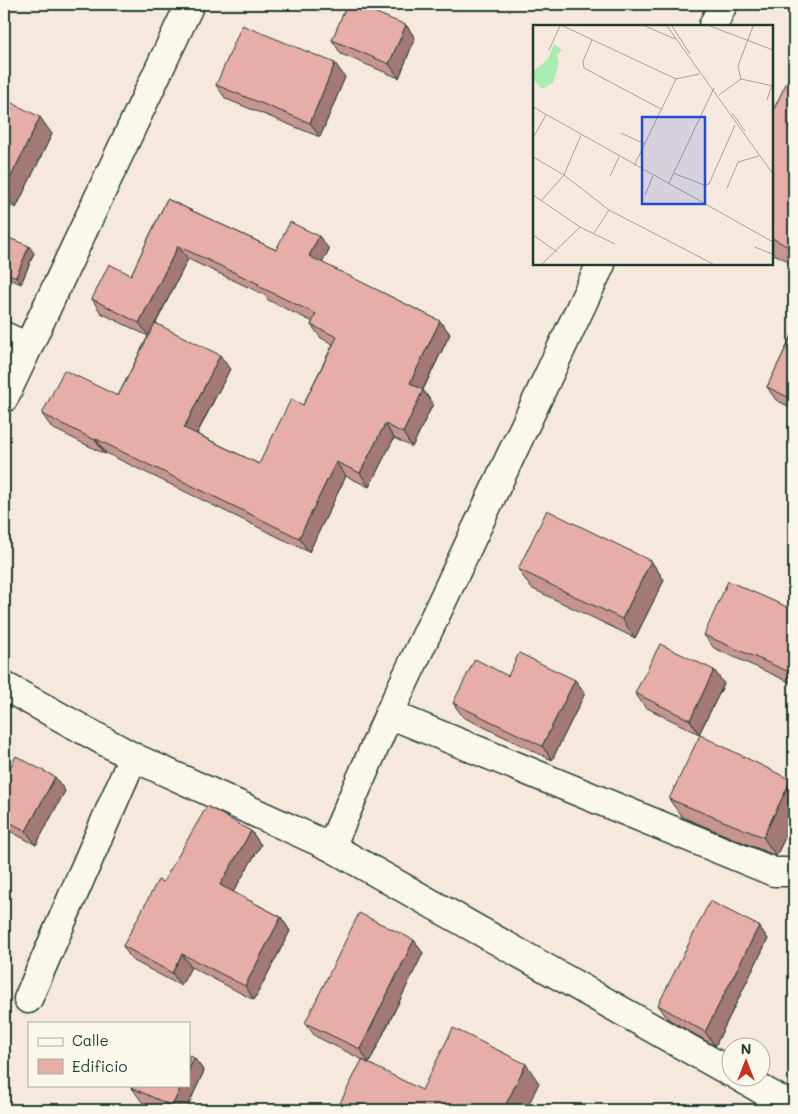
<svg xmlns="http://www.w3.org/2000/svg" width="798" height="1114" font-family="Mali,sans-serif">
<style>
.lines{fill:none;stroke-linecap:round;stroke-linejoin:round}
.street-casing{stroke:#1f3d34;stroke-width:31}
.street{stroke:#fbf7ec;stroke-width:28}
.wall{fill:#c79590;stroke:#1f3d34;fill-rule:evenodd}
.shaded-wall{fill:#a27975;stroke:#1f3d34}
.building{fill:#e7ada7;stroke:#1f3d34}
.inset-road{fill:none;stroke:#a1a49a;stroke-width:1}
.view{fill:#1d4ed8;fill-opacity:0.15;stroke:#1d4ed8;stroke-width:2.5}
.inset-edge{fill:none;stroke:#1f3d34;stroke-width:2.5}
</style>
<rect width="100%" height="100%" fill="#f7e8de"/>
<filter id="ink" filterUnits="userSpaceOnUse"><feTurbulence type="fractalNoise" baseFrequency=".02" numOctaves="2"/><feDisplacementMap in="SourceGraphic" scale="10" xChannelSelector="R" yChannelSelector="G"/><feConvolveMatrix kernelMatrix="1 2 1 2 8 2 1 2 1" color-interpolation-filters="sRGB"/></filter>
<g filter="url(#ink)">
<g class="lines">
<g class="street-casing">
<g id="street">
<polyline points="713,26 723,4"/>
<polyline points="4,336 28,347"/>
<polyline points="4,398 190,4"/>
<polyline points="4,686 133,757 331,847 730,1072"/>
<polyline points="389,714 774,872 794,872"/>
<polyline points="331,847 389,714 601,264"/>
<polyline points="28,999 133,757"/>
<polyline points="738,1076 794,1108"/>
</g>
</g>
<use href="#street" class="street"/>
</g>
<g class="wall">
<polygon points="406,25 415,38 399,78 341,54 332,40"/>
<polygon points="794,69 794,264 772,253 772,113"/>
<polygon points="345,77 320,137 226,99 216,85"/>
<polygon points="4,99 52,134 16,208 4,202"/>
<path d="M167 199 276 250 329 249 322 263 440 321 450 334 423 390 433 404 412 447 394 438 369 487 346 476 309 552 106 453 105 454 52 428 42 414 118 396 148 336 101 313 92 299 131 275ZM188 259 265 295 268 300 313 322 311 325 321 338 333 344 303 405 259 464 197 434 230 369 156 323Z"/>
<polygon points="4,236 34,253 21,284 4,277"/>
<polygon points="794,331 794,409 776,400 767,387"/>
<polygon points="651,561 664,580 635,638 531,588 518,569"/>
<polygon points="794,610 794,684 714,648 704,635"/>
<polygon points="714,670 724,684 699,734 645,707 635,693"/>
<polygon points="508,676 575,680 585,693 552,760 463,717 453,703"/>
<polygon points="55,777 65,791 36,845 4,828 4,780"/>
<polygon points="794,784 794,819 776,856 682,817 669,799"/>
<polygon points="251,831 261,845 233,892 281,917 290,931 254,1000 191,967 181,986 132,960 123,946 163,882"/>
<polygon points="759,926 768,939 715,1046 668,1019 658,1005"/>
<polygon points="423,953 369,1063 315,1036 305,1023"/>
<polygon points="194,1058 204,1071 186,1110 161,1110 142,1102 132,1088"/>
</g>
<g class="shaded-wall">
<polygon points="406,25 415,38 399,78 389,64"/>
<polygon points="335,63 345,77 320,137 310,123"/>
<polygon points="40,117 52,134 16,208 4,191"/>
<polygon points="319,236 329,249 319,270 309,256"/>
<polygon points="29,246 34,253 21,284 16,277"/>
<polygon points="178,246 188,259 149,336 139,323"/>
<polygon points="440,321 450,334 419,397 410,383"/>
<polygon points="220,355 230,369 193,441 184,428"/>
<polygon points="423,390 433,404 412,447 403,433"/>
<polygon points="385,424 394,438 369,487 360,473"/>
<polygon points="96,439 106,453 105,454 95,440"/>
<polygon points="336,462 346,476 309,552 299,538"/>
<polygon points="651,561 664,580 635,638 622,619"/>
<polygon points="714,670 724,684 699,734 690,720"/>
<polygon points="575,680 585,693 552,760 542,746"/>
<polygon points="55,777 65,791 36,845 26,831"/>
<polygon points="791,780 794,784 794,819 776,856 763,837"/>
<polygon points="251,831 261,845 229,899 220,885"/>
<polygon points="281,917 290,931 254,1000 245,986"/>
<polygon points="759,926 768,939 715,1046 705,1032"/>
<polygon points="414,940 423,953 369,1063 360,1049"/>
<polygon points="182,954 191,967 181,986 172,973"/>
<polygon points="194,1058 204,1071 186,1110 175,1110 172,1106 182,1085 189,1085 189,1070"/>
<polygon points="526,1064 539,1083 526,1110 503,1110"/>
</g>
<g class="building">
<polygon points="347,4 354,4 406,25 389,64 332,40"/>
<polygon points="242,25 335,63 310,123 216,85"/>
<polygon points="793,69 794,69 794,250 772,238 772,113"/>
<polygon points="4,99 40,117 4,191"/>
<polygon points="167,199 276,250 290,222 319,236 309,256 440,321 410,383 423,390 403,433 385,424 360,473 336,462 299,538 96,439 95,440 42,414 64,370 118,396 155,323 220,355 184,428 259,464 291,399 303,405 337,337 311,325 316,314 258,286 259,284 178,246 139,323 92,299 109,264 131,275"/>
<polygon points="4,236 29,246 16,277 4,272"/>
<polygon points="794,331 794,400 767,387"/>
<polygon points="547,510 651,561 622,619 518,569"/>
<polygon points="728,581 794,610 794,674 704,635"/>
<polygon points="660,644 714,670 690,720 635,693"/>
<polygon points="519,653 575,680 542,746 453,703 475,659 508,676"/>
<polygon points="700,735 791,780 763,837 669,799"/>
<polygon points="16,756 55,777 26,831 4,819 4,780"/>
<polygon points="207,806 251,831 220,885 281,917 245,986 182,954 172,973 123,946 158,880 163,882"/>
<polygon points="710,901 759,926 705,1032 658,1005"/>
<polygon points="359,913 414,940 360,1049 305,1023"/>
<polygon points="453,1028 526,1064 503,1110 345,1110 338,1107 362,1060 422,1090"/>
<polygon points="189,1055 194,1058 189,1070"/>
<polygon points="133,1085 182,1085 172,1106 132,1088"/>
</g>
</g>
<g transform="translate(533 25)">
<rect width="240" height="240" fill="#f7e8de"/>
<path d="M21 19 29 25 24 31 26 38 20 58 9 64 0 54 1 46 15 34Z" fill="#abecb4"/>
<path class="inset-road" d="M30 1 143 54 166 49M112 1 142 14M134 1 240 149M139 1 157 29M177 1 240 25M59 15 50 36 51 43 128 84M16 25 27 1M208 54 205 41 220 1M208 54 240 61M186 70 208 54M234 75 240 57M0 82 240 217M199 88 212 106M88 108 112 119M0 113 13 90M0 132 31 150 76 185 180 239M101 141 143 54M140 148 171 160 176 159 202 100M77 151 86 132M136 158 181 63M194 163 205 137 226 131M0 170 47 202 82 219M112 170 120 151M8 176 31 150 48 110M61 208 76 185M0 210 24 227M222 222 239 229M9 239 47 202"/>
<path class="view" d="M109 92H172V179H109Z"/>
<rect width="240" height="240" class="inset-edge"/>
</g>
<rect width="798" height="1114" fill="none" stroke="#fbf7ec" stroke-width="20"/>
<rect x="10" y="10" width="778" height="1094" fill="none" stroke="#1f3d34" stroke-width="2" filter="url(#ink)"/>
<rect x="28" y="1022" width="162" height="65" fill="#fbf7ec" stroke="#a3ada2"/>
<rect x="38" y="1038" width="25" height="8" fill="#fbf7ec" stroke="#a3ada2"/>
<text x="72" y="1046" font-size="15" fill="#1f3d34">Calle</text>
<rect x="38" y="1059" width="25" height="15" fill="#e7ada7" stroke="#a3ada2"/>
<text x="72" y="1072" font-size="15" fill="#1f3d34">Edificio</text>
<g transform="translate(746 1062)"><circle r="24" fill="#fbf7ec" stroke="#a3ada2"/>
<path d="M0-4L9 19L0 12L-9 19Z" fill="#c8321e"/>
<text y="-8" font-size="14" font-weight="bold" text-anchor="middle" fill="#1f3d34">N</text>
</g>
</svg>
